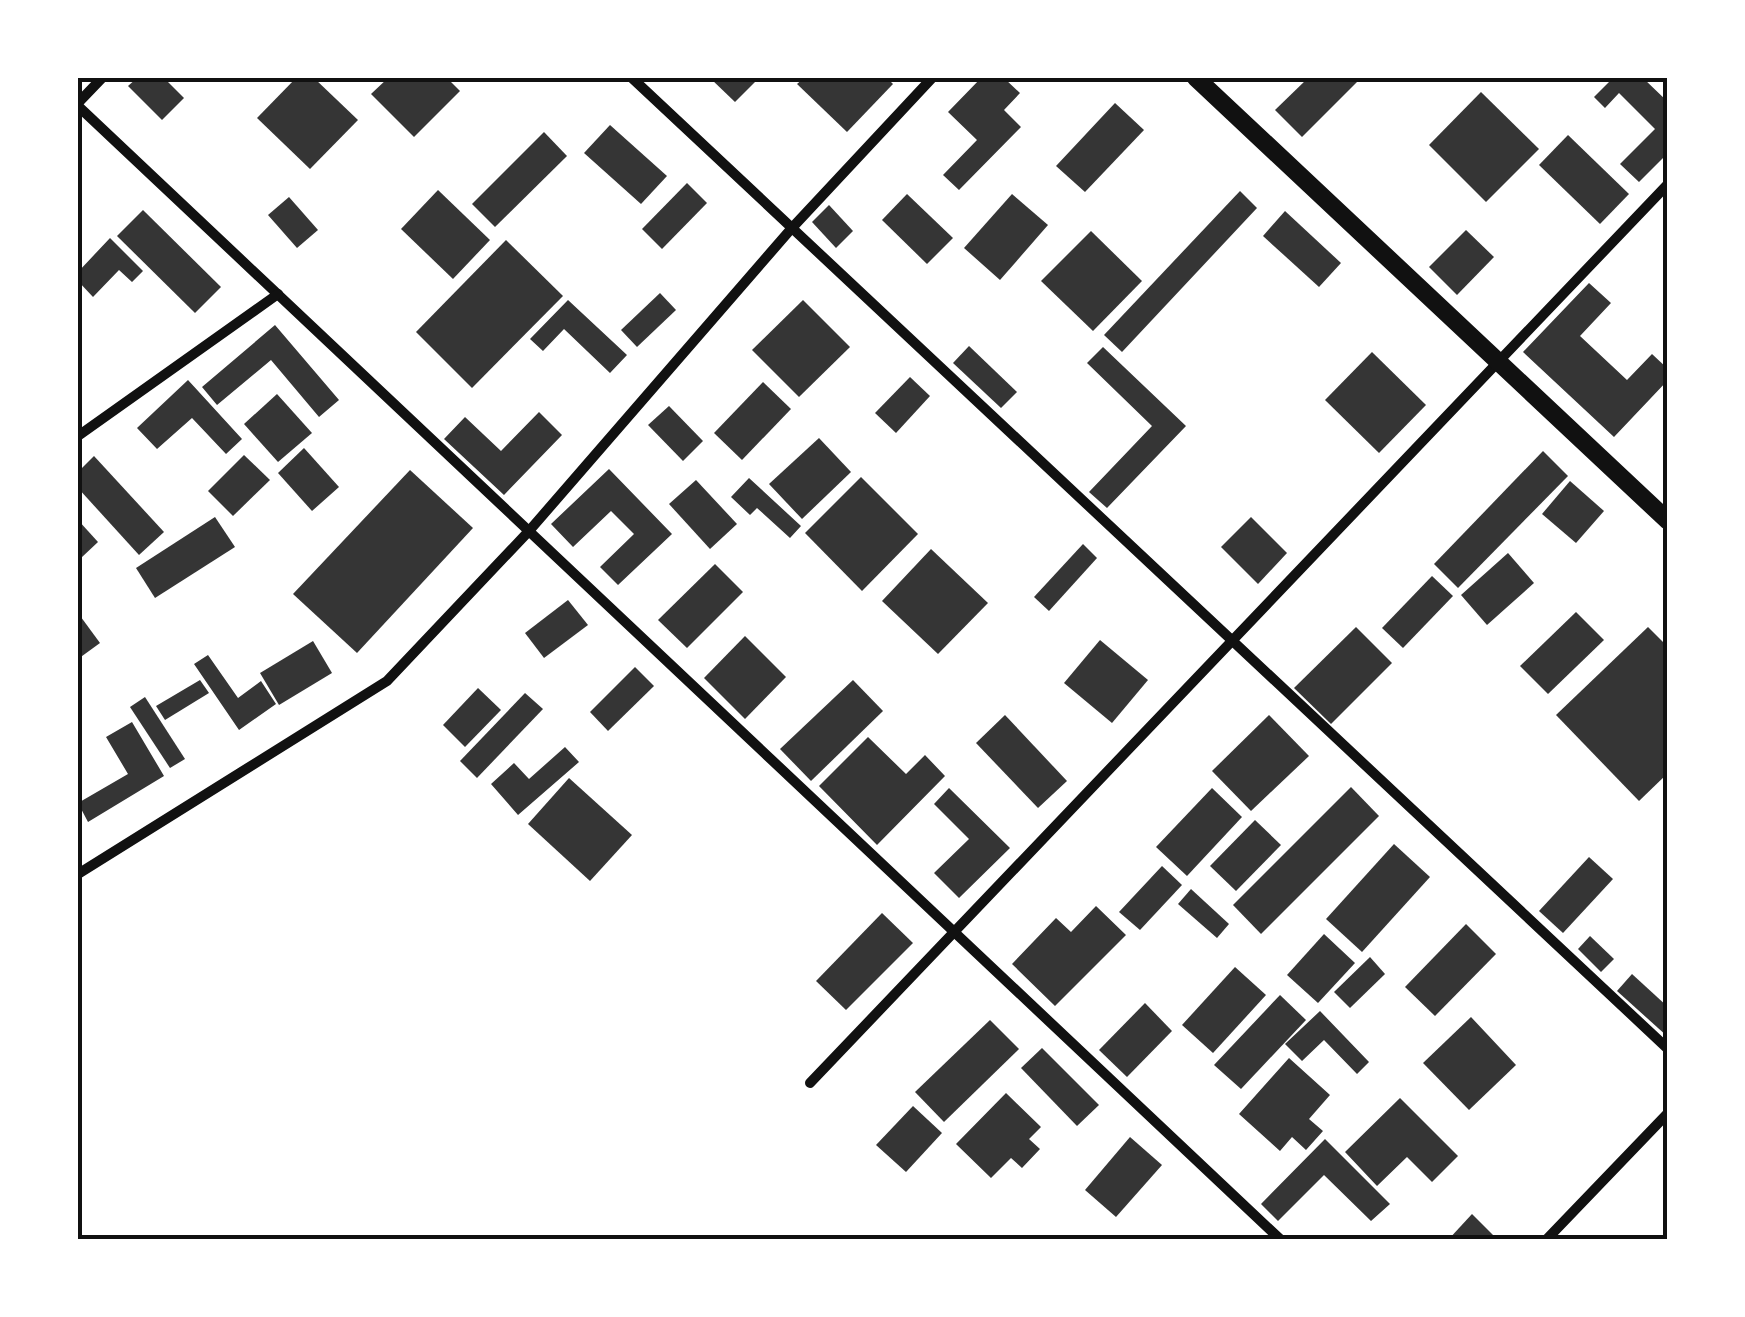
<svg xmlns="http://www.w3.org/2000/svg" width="1745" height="1317" font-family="Karla,sans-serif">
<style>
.building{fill:#353535}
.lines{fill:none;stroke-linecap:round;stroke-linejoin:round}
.minor{stroke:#111;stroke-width:10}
.tertiary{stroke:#111;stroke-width:18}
.neatline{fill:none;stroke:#111;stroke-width:4}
</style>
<rect width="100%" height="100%" fill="#fff"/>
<g class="building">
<polygon points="137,78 164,78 184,98 162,120 128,86"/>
<polygon points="296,78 314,78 358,120 310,169 257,118"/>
<polygon points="388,78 447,78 460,91 414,137 371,94"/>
<polygon points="710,78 759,78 735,102"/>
<polygon points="804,78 887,78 893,84 847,132 797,84"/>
<polygon points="981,78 1004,78 1020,93 1004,110 1021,127 959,190 943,175 977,140 948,112"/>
<polygon points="1308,78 1361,78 1302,137 1275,110"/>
<polygon points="1613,78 1643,78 1668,102 1668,153 1639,182 1620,164 1655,129 1619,93 1605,108 1594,97"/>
<polygon points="1481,92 1539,149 1486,202 1429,145"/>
<polygon points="1115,103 1144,130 1085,192 1056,166"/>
<polygon points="610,125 667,176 641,204 584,153"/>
<polygon points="544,132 567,156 495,227 472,204"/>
<polygon points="1568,135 1629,194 1600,224 1539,165"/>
<polygon points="687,183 707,203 662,249 642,229"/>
<polygon points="438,190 490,240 453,279 401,229"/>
<polygon points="1240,191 1257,208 1122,352 1104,335"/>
<polygon points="907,194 953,238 927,264 882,220"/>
<polygon points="1012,194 1048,225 1000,280 964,248"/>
<polygon points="289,197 318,230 297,248 268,215"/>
<polygon points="829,205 853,231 836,248 812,222"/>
<polygon points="143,210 221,287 195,313 117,236"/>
<polygon points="1285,211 1341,263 1319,287 1263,236"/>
<polygon points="1466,230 1494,257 1457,295 1429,267"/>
<polygon points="1091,231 1142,281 1093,331 1041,281"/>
<polygon points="110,238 143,271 132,282 119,270 93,297 78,281 78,272"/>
<polygon points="506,240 563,296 472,388 416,332"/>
<polygon points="1589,283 1611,303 1580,336 1627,380 1652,354 1668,369 1668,380 1614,437 1523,352"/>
<polygon points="660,293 676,310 637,347 621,330"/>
<polygon points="568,300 627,355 610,373 564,329 543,351 530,339"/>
<polygon points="803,300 850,347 799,397 752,350"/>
<polygon points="275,325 339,400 319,417 271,360 217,405 202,387"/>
<polygon points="969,346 1017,392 1001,408 953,363"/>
<polygon points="1103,347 1186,426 1107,508 1089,492 1152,426 1087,363"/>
<polygon points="1372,352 1426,405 1379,453 1325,400"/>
<polygon points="910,377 930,396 896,433 875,413"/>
<polygon points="188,380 242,439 226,454 192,418 157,449 137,428"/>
<polygon points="763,382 791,409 742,460 714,433"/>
<polygon points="277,394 312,433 278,462 244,424"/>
<polygon points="669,406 703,441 683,461 648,425"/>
<polygon points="539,412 562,435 504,495 444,439 465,417 501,451"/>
<polygon points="819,438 851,472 802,519 769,484"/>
<polygon points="304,448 339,487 312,511 278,473"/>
<polygon points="1543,451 1568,476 1458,588 1434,564"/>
<polygon points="244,455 270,480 233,516 208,491"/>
<polygon points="94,456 164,532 139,555 78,488 78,472"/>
<polygon points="609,469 672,534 618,585 600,567 634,534 611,511 573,547 551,524"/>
<polygon points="410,470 473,528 357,653 293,594"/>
<polygon points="861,477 918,534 862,591 805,533"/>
<polygon points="749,478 801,526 790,538 757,508 750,515 731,497"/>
<polygon points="696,480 737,524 710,549 669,504"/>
<polygon points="1570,481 1604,511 1576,543 1542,514"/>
<polygon points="215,517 235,547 155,598 136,568"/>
<polygon points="1251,517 1287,553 1258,584 1221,547"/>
<polygon points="78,520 98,542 81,558 78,555"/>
<polygon points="1083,544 1097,558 1049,611 1034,597"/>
<polygon points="931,549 988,603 938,654 882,601"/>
<polygon points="1508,553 1534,583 1487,625 1461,595"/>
<polygon points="715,564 743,592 687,648 658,620"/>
<polygon points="1432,576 1453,596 1403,648 1382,628"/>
<polygon points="568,600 588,625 544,658 525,633"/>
<polygon points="1576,612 1604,640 1548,694 1520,666"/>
<polygon points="78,613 100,643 78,659"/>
<polygon points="1356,627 1392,663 1331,724 1294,688"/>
<polygon points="1648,627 1668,647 1668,773 1639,801 1556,715"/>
<polygon points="745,636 786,677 745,719 704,678"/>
<polygon points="1100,640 1148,680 1112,723 1064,683"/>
<polygon points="313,641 332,673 279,705 260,673"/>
<polygon points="208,655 238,698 261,681 276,704 239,730 194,664"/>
<polygon points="635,667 654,686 608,731 590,712"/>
<polygon points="200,680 209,693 165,720 156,706"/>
<polygon points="853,680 883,711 811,781 780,749"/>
<polygon points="478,688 501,710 465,747 443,725"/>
<polygon points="525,693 543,709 477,778 460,761"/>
<polygon points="145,697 185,759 170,768 130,707"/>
<polygon points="1005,715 1067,781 1038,808 976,743"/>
<polygon points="1269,715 1309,756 1251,811 1212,771"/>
<polygon points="132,722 164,776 88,822 78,803 128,774 106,737"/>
<polygon points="868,737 906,774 925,755 945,776 877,845 819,786"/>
<polygon points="565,747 579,762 518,815 491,784 514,763 529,779"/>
<polygon points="569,778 632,835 590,881 528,824"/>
<polygon points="1351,787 1379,816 1261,934 1233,905"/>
<polygon points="949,788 1010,848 959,898 934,873 969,839 934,804"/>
<polygon points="1212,788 1242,817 1187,876 1156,847"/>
<polygon points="1255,820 1281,845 1236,891 1210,866"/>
<polygon points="1394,844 1430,877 1362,952 1326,919"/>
<polygon points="1589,857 1613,879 1563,933 1539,911"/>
<polygon points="1162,866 1182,885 1140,930 1119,912"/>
<polygon points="1191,889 1229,924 1217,938 1178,904"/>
<polygon points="1096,906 1126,935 1055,1006 1012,964 1056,918 1071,932"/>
<polygon points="882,913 913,943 846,1010 816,981"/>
<polygon points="1466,924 1496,954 1435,1016 1405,987"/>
<polygon points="1324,934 1355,963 1318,1003 1287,975"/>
<polygon points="1590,936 1614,959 1601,972 1578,949"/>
<polygon points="1370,957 1385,974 1350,1008 1334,992"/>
<polygon points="1235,967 1266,995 1213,1053 1182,1025"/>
<polygon points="1632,974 1668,1007 1668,1037 1617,991"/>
<polygon points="1280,995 1306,1020 1241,1089 1214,1065"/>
<polygon points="1145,1003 1172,1031 1127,1077 1099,1050"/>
<polygon points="1320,1011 1369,1062 1357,1074 1324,1040 1302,1061 1285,1044"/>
<polygon points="1471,1017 1516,1065 1469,1110 1423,1063"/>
<polygon points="990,1020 1019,1049 944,1122 915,1092"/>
<polygon points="1042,1048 1099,1105 1077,1126 1021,1068"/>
<polygon points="1289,1058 1330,1095 1309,1119 1323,1131 1306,1150 1292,1137 1280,1151 1239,1114"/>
<polygon points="1006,1093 1041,1127 1029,1139 1040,1149 1022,1168 1011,1158 991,1178 956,1144"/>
<polygon points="1400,1098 1458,1156 1432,1182 1407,1157 1377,1186 1345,1152"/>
<polygon points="913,1106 942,1133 906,1172 876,1145"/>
<polygon points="1130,1137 1162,1165 1116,1217 1085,1190"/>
<polygon points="1325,1139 1390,1204 1371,1221 1324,1175 1278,1221 1261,1204"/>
<polygon points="1472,1214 1498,1240 1448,1240"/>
</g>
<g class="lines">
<g class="minor">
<polyline points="632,78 1668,1049"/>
<polyline points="78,103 102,78"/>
<polyline points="78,106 1281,1240"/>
<polyline points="78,436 278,294"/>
<polyline points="78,874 387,681 529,531 791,229 932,78"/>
<polyline points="810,1083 1668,184"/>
<polyline points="1546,1240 1668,1113"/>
</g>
<polyline class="tertiary" points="1196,78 1668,521"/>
</g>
<rect width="1745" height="1317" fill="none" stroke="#ffffff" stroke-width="160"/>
<rect x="80" y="80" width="1585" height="1157" class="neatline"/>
</svg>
